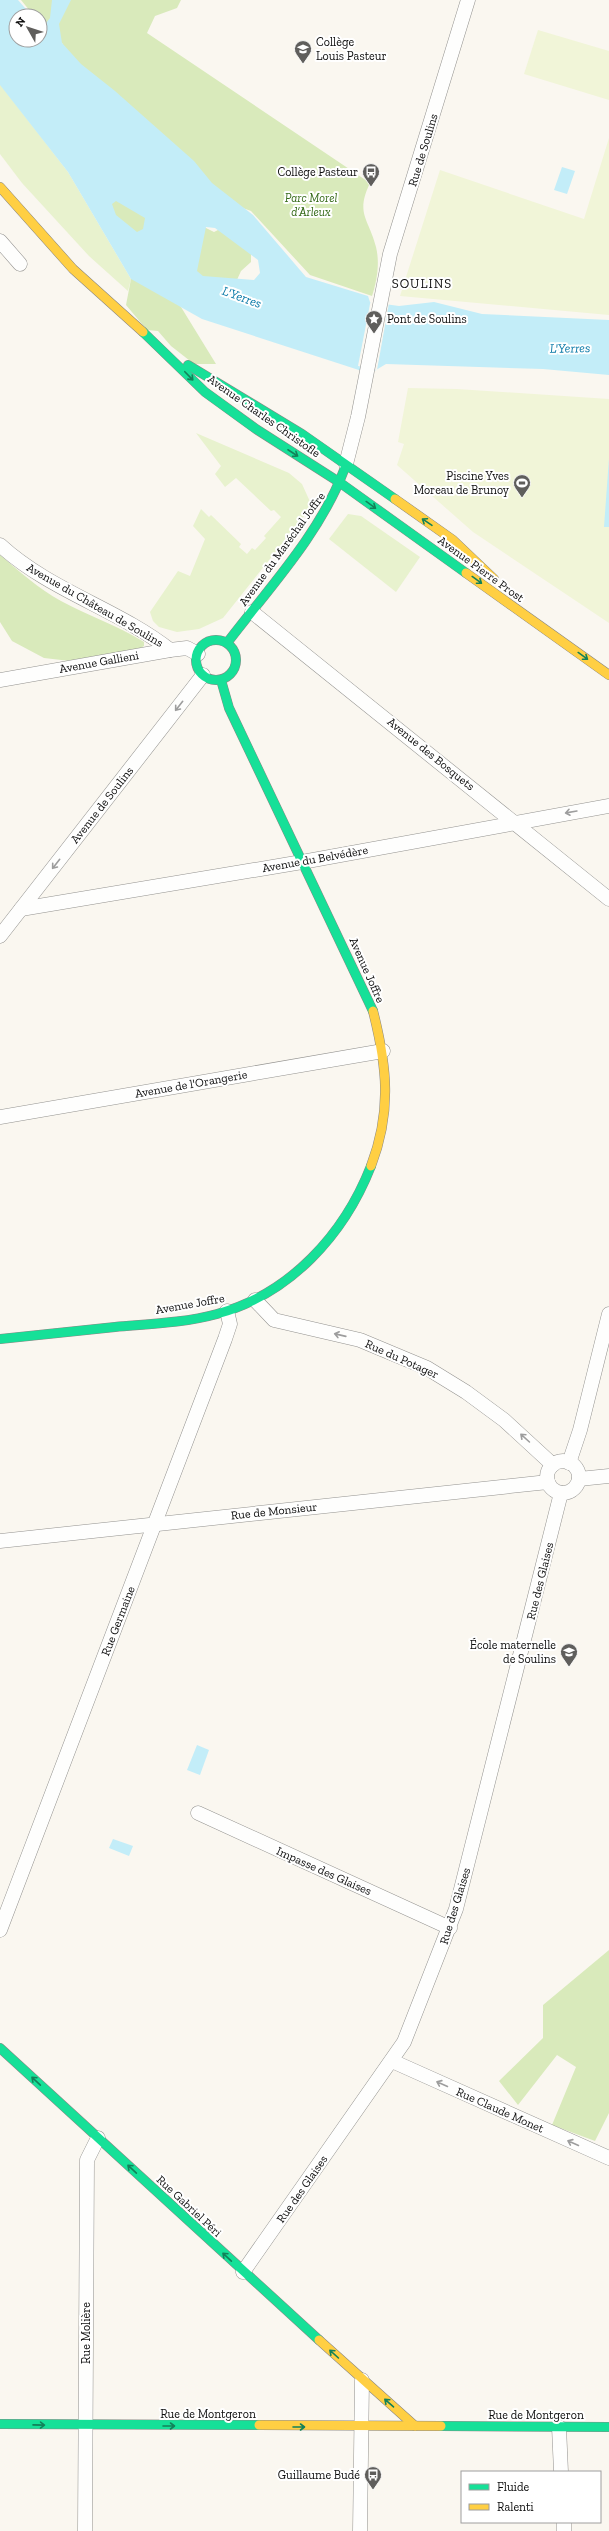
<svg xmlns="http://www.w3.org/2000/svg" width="609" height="2531" font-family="'Zilla Slab',serif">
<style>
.green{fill:#e8f2ce}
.forest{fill:#d9eabb}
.pitch{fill:#f1f5d8}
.water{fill:#c3edf8;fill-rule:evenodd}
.pier{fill:#faf7f0}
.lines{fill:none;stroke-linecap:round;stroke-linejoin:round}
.street-casing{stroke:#93928f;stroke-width:15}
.fast-casing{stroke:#8a8885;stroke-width:10}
.slow-casing{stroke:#8a8885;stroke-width:10}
.street{stroke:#fefefd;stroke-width:14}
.fast{stroke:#16e098;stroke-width:9}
.slow{stroke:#ffcf43;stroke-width:9}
.oneway{stroke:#128159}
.oneway2{stroke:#9d9d9d}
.labels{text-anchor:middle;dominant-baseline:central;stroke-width:4;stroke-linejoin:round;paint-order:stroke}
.poi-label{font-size:12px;fill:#0c0c0c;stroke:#fff;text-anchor:end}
.street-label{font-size:12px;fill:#0c0c0c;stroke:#fff}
.park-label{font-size:12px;font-style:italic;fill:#346917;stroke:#fff}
.neighbourhood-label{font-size:13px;letter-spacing:1px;fill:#0c0c0c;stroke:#fff}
.water-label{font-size:13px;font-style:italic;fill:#0b7aa8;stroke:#fff}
</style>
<rect width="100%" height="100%" fill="#faf7f0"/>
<g class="green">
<polygon points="0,84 68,172 131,279 128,291 89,256 22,183 0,154"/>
<polygon points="196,433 289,473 302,484 312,506 223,618 199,629 177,632 159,627 153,621 150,612 178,571 190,576 205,539 193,526 201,509 209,517 211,515 241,544 239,547 247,554 252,548 255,550 266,538 264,536 281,517 274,510 271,511 236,478 225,487 215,474 221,466"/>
<polygon points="348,514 361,516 420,557 396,592 329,539"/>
</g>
<g class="forest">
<path d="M21 0H181L177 8 155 16 147 33 370 183C355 214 369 219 376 247 380 263 377 281 372 296L310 275 251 211 210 196 122 137 62 43 41 24 40 16H34Z"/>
<polygon points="106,193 148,218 146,239 116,225"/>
<polygon points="204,227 214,232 220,229 251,253 251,262 241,271 236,282 201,287 192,266"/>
<polygon points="152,278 181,307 216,364 194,364 171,346 158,331 147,330 126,305 131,279"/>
<path d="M0 555C19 571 39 589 61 601 88 616 117 625 144 642V646L137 650 70 661 44 658 12 641 0 622Z"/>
<polygon points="609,1950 609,2113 595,2141 552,2125 576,2067 557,2055 518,2105 499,2081 543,2038 543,2005"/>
</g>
<g class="pitch">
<polygon points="538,30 609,51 609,100 524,74"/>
<polygon points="609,138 609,315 400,296 440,170 584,219"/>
<polygon points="408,388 457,389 609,399 609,623 473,532 397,465 404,444 398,442"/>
</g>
<g class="water">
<path d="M0 0H18L32 16H16V40H40V26L42 28 50 18 52 0H71L59 24 62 43 81 64 115 91 194 161 212 183 253 215 306 277 368 296 370 302 399 306 434 302 482 314 609 320V375L543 369 386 364 371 373 365 372 202 319 131 279 68 172 0 85ZM116 201 145 218 143 229 137 232 116 215 112 204ZM206 227 215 228 258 260 260 273 254 280 203 276 197 271Z"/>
<polygon points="562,167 575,171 567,194 554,190"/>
<polygon points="609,458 609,527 604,527"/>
<polygon points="197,1745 209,1750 200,1775 187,1770"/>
<polygon points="113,1839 133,1846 129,1856 109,1848"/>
</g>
<polygon class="pier" points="371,299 389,303 377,370 358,366"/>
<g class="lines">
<g class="street-casing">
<g id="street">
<polyline points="0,241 20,264"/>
<polyline points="346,464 358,417 390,254 468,0"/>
<path d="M0 545C50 591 118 609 170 650"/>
<polyline points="252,612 609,899"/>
<polyline points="0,680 170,650 187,648 198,654"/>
<polyline points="21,909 302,862 609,806"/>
<polyline points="0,936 203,675"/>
<polyline points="0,1117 383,1051"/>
<polyline points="255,1300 274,1320 360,1340 427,1368 466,1392 504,1420 553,1465"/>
<circle cx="563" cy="1477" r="16"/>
<polyline points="569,1463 580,1430 609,1314"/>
<polyline points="579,1479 609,1476"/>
<polyline points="0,1541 548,1482"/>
<polyline points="198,1813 450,1928"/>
<polyline points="0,1930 225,1339 230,1324 227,1311"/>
<polyline points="392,2061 609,2158"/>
<polyline points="243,2272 404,2042 456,1909 561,1493"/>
<polyline points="559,2427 561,2472"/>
<polyline points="564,2522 564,2531"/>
<polyline points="85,2531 87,2160 98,2138"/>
<polyline points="360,2531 362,2380"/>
</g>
</g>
<g class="fast-casing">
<g id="fast">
<polyline points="143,332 205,392 256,429 339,482 466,573"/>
<polyline points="188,365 302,434 395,499"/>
<circle cx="216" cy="660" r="20"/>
<path d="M227 643C268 589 320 534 344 470"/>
<polyline points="221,680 229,708 373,1011"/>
<path d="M0 1339C38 1335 76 1331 115 1327 149 1324 184 1323 217 1314 290 1294 344 1235 371 1166"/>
<polyline points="0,2048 319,2340"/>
<polyline points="0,2424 259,2425"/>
<polyline points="441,2426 609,2427"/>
</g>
</g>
<g class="slow-casing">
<g id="slow">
<polyline points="0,187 73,269 143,332"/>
<polyline points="395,499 453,540 494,579"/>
<polyline points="466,573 609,675"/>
<path d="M371 1166C392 1111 387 1066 373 1011"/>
<polyline points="319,2340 415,2426"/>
<polyline points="259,2425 441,2426"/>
</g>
</g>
<use href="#street" class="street"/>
<use href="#fast" class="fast"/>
<use href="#slow" class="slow"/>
</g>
<defs><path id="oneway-shaft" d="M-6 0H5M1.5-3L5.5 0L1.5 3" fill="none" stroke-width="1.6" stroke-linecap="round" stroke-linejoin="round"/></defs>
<g class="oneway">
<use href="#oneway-shaft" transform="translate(189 376) rotate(46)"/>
<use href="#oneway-shaft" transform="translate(293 453) rotate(33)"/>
<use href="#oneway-shaft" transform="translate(371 505) rotate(36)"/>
<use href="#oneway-shaft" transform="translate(427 522) rotate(-146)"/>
<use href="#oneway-shaft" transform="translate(477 580) rotate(36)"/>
<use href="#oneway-shaft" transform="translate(583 656) rotate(36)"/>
<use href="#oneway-shaft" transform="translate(36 2081) rotate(-137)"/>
<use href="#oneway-shaft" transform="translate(132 2169) rotate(-137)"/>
<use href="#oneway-shaft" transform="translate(227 2257) rotate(-137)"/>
<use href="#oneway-shaft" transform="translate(334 2354) rotate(-138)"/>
<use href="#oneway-shaft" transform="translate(389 2403) rotate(-139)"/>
<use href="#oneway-shaft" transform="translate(39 2425) rotate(1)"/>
<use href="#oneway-shaft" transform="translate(169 2426)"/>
<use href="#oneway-shaft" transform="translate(299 2427)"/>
</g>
<g class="oneway2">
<use href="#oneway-shaft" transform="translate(179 706) rotate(128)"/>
<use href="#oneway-shaft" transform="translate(571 812) rotate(170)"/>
<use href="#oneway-shaft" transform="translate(56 864) rotate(128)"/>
<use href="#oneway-shaft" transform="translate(340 1335) rotate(-167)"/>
<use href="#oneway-shaft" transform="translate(525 1438) rotate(-138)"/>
<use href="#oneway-shaft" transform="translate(442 2084) rotate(-156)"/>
<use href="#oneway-shaft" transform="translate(573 2143) rotate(-156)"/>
</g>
<defs>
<g id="school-pin" transform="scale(0.9)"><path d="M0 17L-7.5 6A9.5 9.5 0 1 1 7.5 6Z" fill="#5f5e5c" stroke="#fff"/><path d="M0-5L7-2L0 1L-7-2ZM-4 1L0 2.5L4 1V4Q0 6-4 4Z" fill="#fff"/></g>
<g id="bus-pin" transform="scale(0.9)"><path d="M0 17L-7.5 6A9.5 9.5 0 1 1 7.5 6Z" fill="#5f5e5c" stroke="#fff"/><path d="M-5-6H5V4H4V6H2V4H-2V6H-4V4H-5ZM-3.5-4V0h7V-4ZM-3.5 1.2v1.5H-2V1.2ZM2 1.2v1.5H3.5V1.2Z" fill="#fff"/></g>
<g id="sight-pin" transform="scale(0.9)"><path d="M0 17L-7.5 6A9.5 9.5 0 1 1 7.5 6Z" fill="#5f5e5c" stroke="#fff"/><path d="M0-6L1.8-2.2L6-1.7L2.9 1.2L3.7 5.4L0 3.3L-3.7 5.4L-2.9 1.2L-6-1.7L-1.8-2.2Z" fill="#fff"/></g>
<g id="stadium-pin" transform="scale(0.9)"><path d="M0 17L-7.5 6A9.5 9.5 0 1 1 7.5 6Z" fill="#5f5e5c" stroke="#fff"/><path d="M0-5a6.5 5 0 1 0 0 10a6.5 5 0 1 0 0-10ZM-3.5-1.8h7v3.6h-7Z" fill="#fff"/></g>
</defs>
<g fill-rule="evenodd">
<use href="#school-pin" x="303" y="49"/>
<use href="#bus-pin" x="371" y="172"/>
<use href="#sight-pin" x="374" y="319"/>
<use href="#stadium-pin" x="522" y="483"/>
<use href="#school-pin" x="569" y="1652"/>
<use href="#bus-pin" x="373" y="2475"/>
</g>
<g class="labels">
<g class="poi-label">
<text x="316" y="42" text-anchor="start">Collège<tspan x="316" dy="14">Louis Pasteur</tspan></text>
<text x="358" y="172">Collège Pasteur</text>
<text x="387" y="319" text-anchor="start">Pont de Soulins</text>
<text x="509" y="476">Piscine Yves<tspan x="509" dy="14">Moreau de Brunoy</tspan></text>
<text x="556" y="1645">École maternelle<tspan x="556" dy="14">de Soulins</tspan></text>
<text x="360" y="2475">Guillaume Budé</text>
</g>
<g class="street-label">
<text transform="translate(423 150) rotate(-73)">Rue de Soulins</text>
<text transform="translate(264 416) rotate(35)">Avenue Charles Christofle</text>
<text transform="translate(282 549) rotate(-54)">Avenue du Maréchal Joffre</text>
<text transform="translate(481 569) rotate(36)">Avenue Pierre Prost</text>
<text transform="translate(95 605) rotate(30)">Avenue du Château de Soulins</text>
<text transform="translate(99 662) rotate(-10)">Avenue Gallieni</text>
<text transform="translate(431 754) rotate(39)">Avenue des Bosquets</text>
<text transform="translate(102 805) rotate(-52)">Avenue de Soulins</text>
<text transform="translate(315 859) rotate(-10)">Avenue du Belvédère</text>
<text transform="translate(367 970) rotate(66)">Avenue Joffre</text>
<text transform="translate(191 1084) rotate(-10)">Avenue de l'Orangerie</text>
<text transform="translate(190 1304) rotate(-10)">Avenue Joffre</text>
<text transform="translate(402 1359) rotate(24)">Rue du Potager</text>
<text transform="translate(274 1511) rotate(-6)">Rue de Monsieur</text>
<text transform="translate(540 1581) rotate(-76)">Rue des Glaises</text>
<text transform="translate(118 1621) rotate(-69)">Rue Germaine</text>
<text transform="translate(324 1871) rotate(24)">Impasse des Glaises</text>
<text transform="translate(455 1906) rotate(-73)">Rue des Glaises</text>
<text transform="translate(500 2110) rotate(24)">Rue Claude Monet</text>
<text transform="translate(302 2189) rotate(-55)">Rue des Glaises</text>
<text transform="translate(189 2206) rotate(43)">Rue Gabriel Péri</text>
<text transform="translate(86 2333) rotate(-90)">Rue Molière</text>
<text x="208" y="2414">Rue de Montgeron</text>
<text x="536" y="2415">Rue de Montgeron</text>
</g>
<g class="park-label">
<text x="311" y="198">Parc Morel<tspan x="311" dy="14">d’Arleux</tspan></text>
</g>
<g class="neighbourhood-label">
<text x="422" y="283">SOULINS</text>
</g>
<g class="water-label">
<text transform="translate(242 297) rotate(20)">L'Yerres</text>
<text transform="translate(570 348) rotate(-1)">L'Yerres</text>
</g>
</g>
<rect x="461" y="2471" width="140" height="52" fill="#ffffff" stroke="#9e9e9e"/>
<rect x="469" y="2484" width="20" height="6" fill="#16e098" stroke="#9e9e9e"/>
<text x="497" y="2491" font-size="12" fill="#0c0c0c">Fluide</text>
<rect x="469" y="2504" width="20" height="6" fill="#ffcf43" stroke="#9e9e9e"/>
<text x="497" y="2511" font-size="12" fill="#0c0c0c">Ralenti</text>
<g transform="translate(28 28) rotate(309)"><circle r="19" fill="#ffffff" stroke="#9e9e9e"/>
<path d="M0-3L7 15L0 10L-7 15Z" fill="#5f5e5c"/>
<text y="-6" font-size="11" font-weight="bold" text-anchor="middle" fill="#0c0c0c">N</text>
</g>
</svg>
